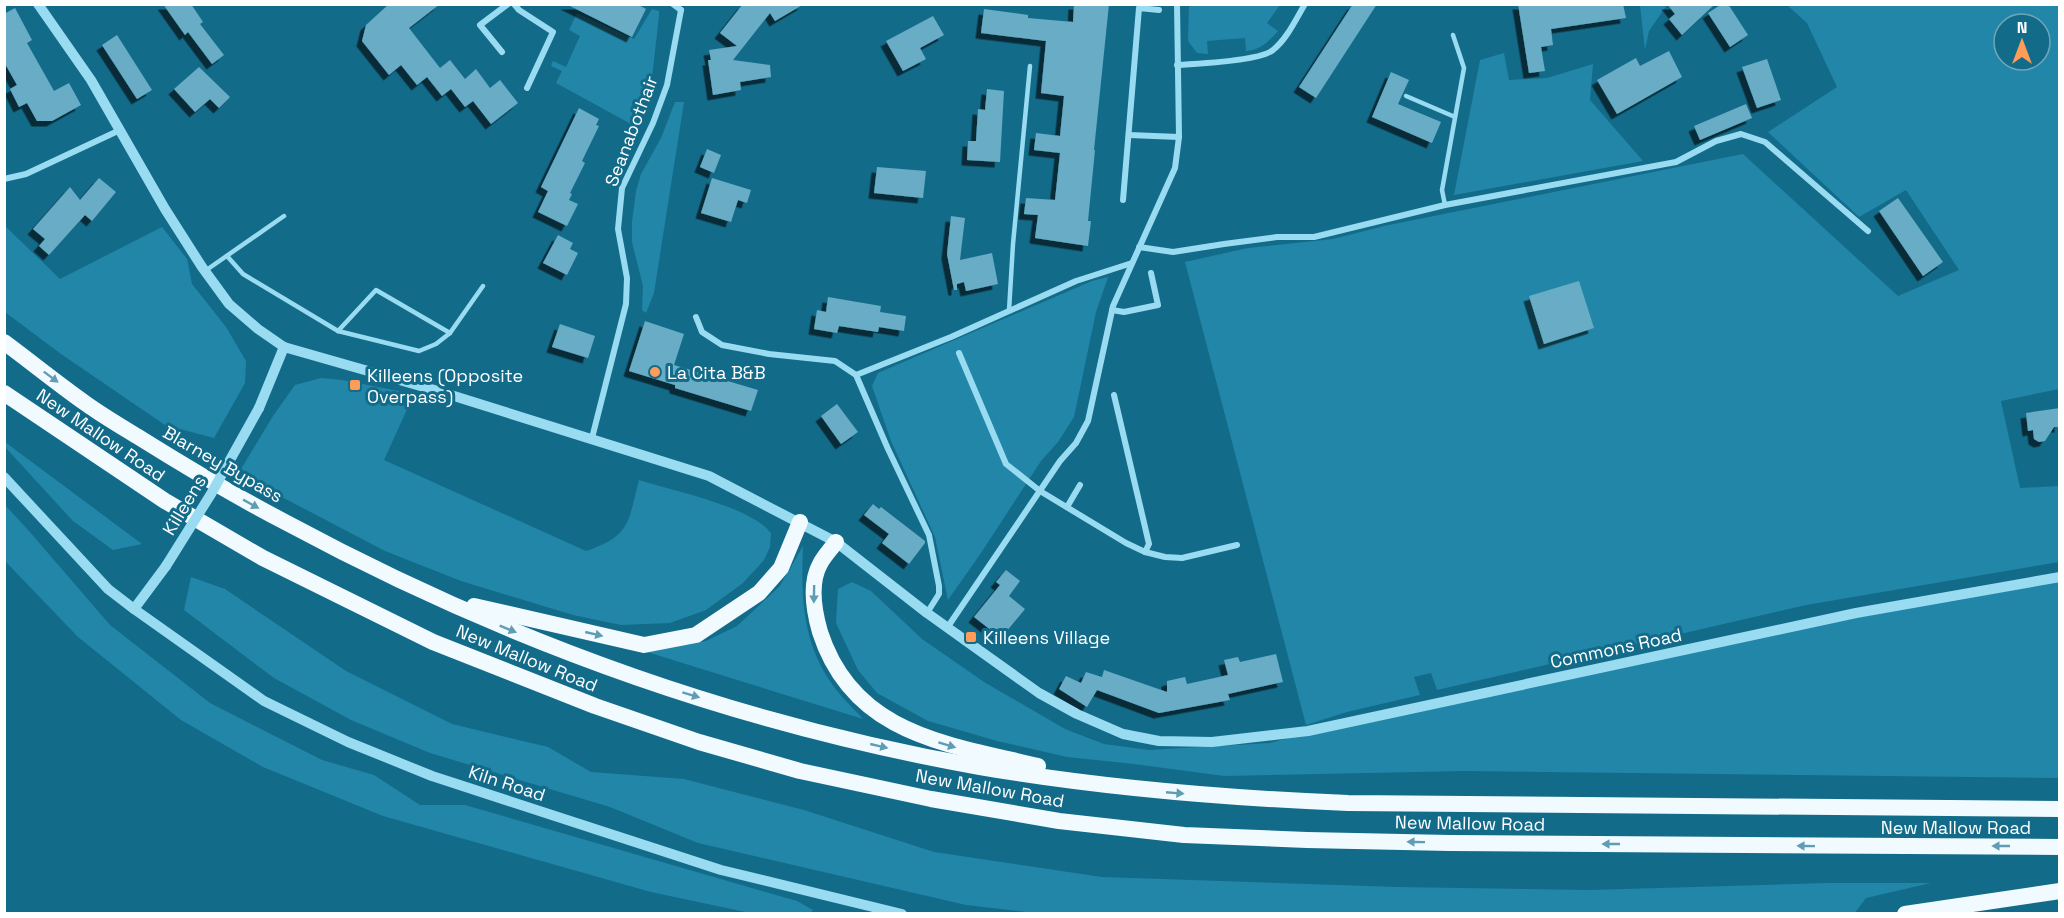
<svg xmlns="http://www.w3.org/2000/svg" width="2064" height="918" font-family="'Space Grotesk',sans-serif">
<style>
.green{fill:#2286a8;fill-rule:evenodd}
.building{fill:#67adc5;filter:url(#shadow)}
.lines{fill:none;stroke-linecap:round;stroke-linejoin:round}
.service{stroke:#99dbf0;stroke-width:4.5}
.minor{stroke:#99dbf0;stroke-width:6}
.tertiary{stroke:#99dbf0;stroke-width:10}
.trunk{stroke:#f0faff;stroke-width:16}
.tertiary-bridge{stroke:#99dbf0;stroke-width:10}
.oneway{fill:#609db3}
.poi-dot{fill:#ff9c58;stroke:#136b8a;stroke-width:2}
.labels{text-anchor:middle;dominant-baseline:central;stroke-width:6;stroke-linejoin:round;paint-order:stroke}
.street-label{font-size:18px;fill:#fff;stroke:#136b8a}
.poi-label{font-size:18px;fill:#fff;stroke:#136b8a;text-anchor:start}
</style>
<defs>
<filter id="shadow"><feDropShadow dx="-5.5" dy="5.5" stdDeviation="0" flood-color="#0009"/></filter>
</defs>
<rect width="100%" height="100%" fill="#136b8a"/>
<g class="green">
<path d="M1189 5H1280L1267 23 1278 31C1269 41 1261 50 1246 51L1245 38 1207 41 1208 54 1197 53 1188 41Z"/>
<polygon points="1640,5 1667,5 1649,31 1645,50"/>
<path d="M1787 5H2059V389L2001 401 2020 488 2059 486V562L1806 605 1437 690 1431 673 1414 677 1420 695 1347 712 1306 725 1185 262 1248 248 1333 239 1384 226 1743 154 1898 296 1959 270 1906 190 1859 217 1768 132 1837 87 1807 23ZM2004 24H2040V60H2004Z"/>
<polygon points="652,9 659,11 659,16 652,78 650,87 631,124 556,83 562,71 551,66 553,61 566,67 580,36 569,30 577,13 634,39"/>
<polygon points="1504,53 1509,80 1547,78 1593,64 1590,100 1643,161 1454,195 1480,60"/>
<polygon points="675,102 684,102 654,293 646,313 642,310 643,286 632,242 632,222 636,191 641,174 661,138"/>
<polygon points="5,226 60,279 162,227 187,259 192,284 226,327 246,361 245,383 214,438 165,425 61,354 5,312"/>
<polygon points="1108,277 1096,312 1074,417 1058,442 1041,461 981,553 948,600 935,537 891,441 872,386 878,373 1092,281"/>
<path d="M321 378 342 380 414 394 384 460 586 551C631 536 628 522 639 480 673 491 750 506 771 533L770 547 764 560 743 583 706 610 670 623 621 625 573 615 461 581 385 551 238 474 273 416 295 385Z"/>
<polygon points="4,442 5,442 142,544 113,550 73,521 5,447"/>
<polygon points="5,505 29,531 110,625 210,703 322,760 374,775 420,805 465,805 797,901 813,910 811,913 750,913 651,892 383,816 263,767 181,720 78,637 5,561"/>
<path d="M803 546C801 596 802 642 832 684 841 697 853 708 863 719L644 651 706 641 737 626 780 586Z"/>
<polygon points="191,577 225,589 346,671 452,724 548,747 591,772 684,779 804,810 934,852 1102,877 1397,887 1590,890 1827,883 1931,883 1866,898 1854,914 1043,914 966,905 698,843 610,807 430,753 351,720 274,678 184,610"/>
<polygon points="2059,577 2059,778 1464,771 1224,776 1134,764 1067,757 997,741 928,721 877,693 858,670 836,623 838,589 852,582 871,591 922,639 984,682 1065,729 1104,744 1149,750 1270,743 1346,723 1856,613"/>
</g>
<g class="building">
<polygon points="163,4 191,4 203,22 200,24 224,55 212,64 188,32 185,35"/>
<polygon points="389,4 440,4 409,28 440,68 450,60 465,79 476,69 490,88 500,80 518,103 491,124 473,101 465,107 451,89 442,96 427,77 417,85 401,65 389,75 362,41 366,25"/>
<polygon points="566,4 637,4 646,9 632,37"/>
<polygon points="743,4 804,4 775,21 770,13 733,60 770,65 771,77 740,82 741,90 713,95 708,60 711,60 709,50 737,46 720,33"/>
<polygon points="1074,4 1109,4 1094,150 1095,150 1088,221 1091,221 1088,246 1035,238 1038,215 1024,214 1026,198 1055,200 1060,153 1034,150 1036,133 1060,136 1064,96 1041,93 1046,41 981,33 984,9 1028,15 1028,18 1073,22"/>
<polygon points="1353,4 1377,4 1316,98 1299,87"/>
<polygon points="1518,4 1623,4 1626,18 1551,29 1553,45 1541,47 1545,71 1529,73"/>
<polygon points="1667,4 1715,4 1682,35 1669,19 1675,14"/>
<polygon points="1722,4 1728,4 1748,35 1730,47 1708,13"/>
<polygon points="15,8 32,40 27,43 54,91 69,83 81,105 52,121 37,121 27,103 19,107 10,89 17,85 4,62 4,14"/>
<polygon points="933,16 944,35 920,48 926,59 903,71 886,41"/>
<polygon points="117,35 152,90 137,99 102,45"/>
<polygon points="1669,51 1682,77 1617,114 1597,80 1636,58 1640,66"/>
<polygon points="1767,59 1781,100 1757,108 1742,67"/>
<polygon points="199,67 230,97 219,108 210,99 195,112 174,89"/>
<polygon points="1391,72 1409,80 1398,104 1441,122 1432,143 1372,117"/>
<polygon points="987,89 1004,91 1000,162 967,160 968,141 976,141 978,109 985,110"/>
<polygon points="1746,104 1752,118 1700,140 1694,126"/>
<polygon points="579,108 599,119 596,125 599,126 582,161 585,163 570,193 572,194 569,200 578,204 567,226 538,212 548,191 541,187"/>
<polygon points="707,149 721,155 714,173 700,167"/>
<polygon points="877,167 926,171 923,198 874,193"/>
<polygon points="99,178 116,192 92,221 85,215 49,255 39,246 45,239 33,229 70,187 80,200"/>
<polygon points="712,178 751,190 747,203 738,200 731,222 701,213"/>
<polygon points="1898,198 1943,262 1923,276 1879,211"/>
<polygon points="951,216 965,218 960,260 992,253 998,284 966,291 964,282 957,284 957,290 954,290 947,254"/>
<polygon points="558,235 573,243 570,249 578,253 567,275 543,263"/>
<polygon points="1579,281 1594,328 1544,344 1529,296"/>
<polygon points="828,297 881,306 880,312 906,316 904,331 879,327 878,332 839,326 837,333 814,329 817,310 826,312"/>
<polygon points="645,321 684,334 674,365 758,390 751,411 675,388 675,385 629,371"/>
<polygon points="560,324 595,336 588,358 552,347"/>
<polygon points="837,404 858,432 841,444 821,416"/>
<polygon points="2060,408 2060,427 2054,427 2045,441 2039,442 2034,439 2033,430 2028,431 2026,413"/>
<polygon points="873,504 879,509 881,507 925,541 925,543 909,564 882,543 889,534 864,515"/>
<polygon points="1006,570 1020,581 1009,596 1025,609 1001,638 974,617 1000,585 996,582"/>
<polygon points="1276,654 1283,682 1228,694 1230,700 1159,713 1097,690 1087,707 1059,689 1066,676 1081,683 1086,672 1102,677 1104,670 1167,692 1167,681 1185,677 1187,684 1228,675 1224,660 1238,657 1240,662"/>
</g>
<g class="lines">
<g class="service">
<polyline points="1406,96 1455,117"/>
<polyline points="1445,205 1442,190 1464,68 1453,35"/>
<polyline points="227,256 243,274 338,331 419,351 436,344 450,333 483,286"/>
<polyline points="205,271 284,216"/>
<polyline points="1009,311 1013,244 1030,66"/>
<polyline points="338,331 376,290 450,333"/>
</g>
<g class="minor">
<polyline points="514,4 519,10 553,32 527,88"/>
<polyline points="673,4 681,10"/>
<polyline points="502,52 480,25 508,4"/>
<path d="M1177 65C1196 64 1261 61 1273 50 1287 39 1296 19 1305 4"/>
<polyline points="1129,135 1179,137"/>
<polyline points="4,179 26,174 120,130"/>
<polyline points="1123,200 1139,8 1159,10"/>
<polyline points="1139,247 1173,252 1224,244 1277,237 1314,237 1445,205 1676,162 1716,141 1741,134 1765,142 1868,231"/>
<polyline points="1112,310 1124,312 1158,305 1151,273"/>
<polyline points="696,317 702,332 722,345 769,354 835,361 856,375 888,449 929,535 939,586 939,594 927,613"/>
<polyline points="959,353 1006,464 1040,491 1126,543 1145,552 1165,557 1182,558 1237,545"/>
<polyline points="856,375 951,337 1076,281 1132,263"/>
<polyline points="1114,395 1149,544 1145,552"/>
<polyline points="592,438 626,304 627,278 618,229 622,188 653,123 667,85 681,10"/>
<polyline points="1067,507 1080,485"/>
<polyline points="947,628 1060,461 1076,443 1088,421 1113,306 1175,168 1179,137 1177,4"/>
</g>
<g class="tertiary">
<polyline points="38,4 91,80 165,209 202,267 229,304 258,329 284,347 438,391 709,476 836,542 927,613 1039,693 1077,714 1123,734 1159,741 1212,742 1308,731 1856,613 2060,577"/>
<polyline points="259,408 284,347"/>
<polyline points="4,477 108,589 134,609 264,701 348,742 432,776 721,870 902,914"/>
<polyline points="134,609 166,566"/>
</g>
<g class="trunk">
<path d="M4 342C31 362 58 384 85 403 103 416 122 427 140 438 188 468 235 496 285 522 502 639 736 724 980 767 1102 788 1224 798 1348 803L2060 809"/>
<polyline points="4,393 165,501 263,558 433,642 595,706 699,742 800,771 931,799 1059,821 1184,835 1307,840 1450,843 2060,847"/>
<path d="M836 542C831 549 824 556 820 564 809 584 814 611 820 632 853 735 948 744 1038 766"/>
<polyline points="474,606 644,645 696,635 759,593 781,568 800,522"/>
<polyline points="1905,914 2060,891"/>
</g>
<polyline class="tertiary-bridge" points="166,566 211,494 259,408"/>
</g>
<defs><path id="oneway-solid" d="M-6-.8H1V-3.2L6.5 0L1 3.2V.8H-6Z" transform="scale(1.5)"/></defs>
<g class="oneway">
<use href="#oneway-solid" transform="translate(51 377) rotate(37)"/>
<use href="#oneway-solid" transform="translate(251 504) rotate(29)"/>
<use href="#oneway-solid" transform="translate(814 594) rotate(91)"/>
<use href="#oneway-solid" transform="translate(508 629) rotate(22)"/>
<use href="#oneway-solid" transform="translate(594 634) rotate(13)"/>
<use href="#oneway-solid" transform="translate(691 695) rotate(17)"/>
<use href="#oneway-solid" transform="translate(947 745) rotate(17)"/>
<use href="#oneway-solid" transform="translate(879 746) rotate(13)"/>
<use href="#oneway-solid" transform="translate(1175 793) rotate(5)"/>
<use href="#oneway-solid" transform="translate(1416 842) rotate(-179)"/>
<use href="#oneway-solid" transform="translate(1611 844) rotate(-180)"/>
<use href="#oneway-solid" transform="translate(1806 846) rotate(-179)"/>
<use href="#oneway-solid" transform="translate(2001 846) rotate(-180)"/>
</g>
<g class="poi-dot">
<circle cx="655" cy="372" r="6"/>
<rect x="349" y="379" width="12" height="12" rx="3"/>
<rect x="965" y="631" width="12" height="12" rx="3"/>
</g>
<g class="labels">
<g class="street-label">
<text transform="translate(631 131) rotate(-69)">Seanabothair</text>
<text transform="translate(101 435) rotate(34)">New Mallow Road</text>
<text transform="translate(223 464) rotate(30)">Blarney Bypass</text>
<text transform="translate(184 505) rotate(-59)">Killeens</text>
<text transform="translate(1616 648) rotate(-12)">Commons Road</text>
<text transform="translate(527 658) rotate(22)">New Mallow Road</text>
<text transform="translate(507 783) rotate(18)">Kiln Road</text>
<text transform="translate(990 788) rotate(10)">New Mallow Road</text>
<text transform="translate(1470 823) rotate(1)">New Mallow Road</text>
<text x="1956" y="827">New Mallow Road</text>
</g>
<g class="poi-label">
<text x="667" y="372">La Cita B&amp;B</text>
<text x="367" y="375">Killeens (Opposite<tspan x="367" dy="21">Overpass)</tspan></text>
<text x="983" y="637">Killeens Village</text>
</g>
</g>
<rect width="2064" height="918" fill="none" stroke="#ffffff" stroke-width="12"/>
<g transform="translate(2022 42)"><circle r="28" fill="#136b8a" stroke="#71a6b9" stroke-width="1.5"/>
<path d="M0-4.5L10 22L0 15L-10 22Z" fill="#ff9c58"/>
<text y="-9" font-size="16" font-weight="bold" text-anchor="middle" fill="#ffffff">N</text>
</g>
</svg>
